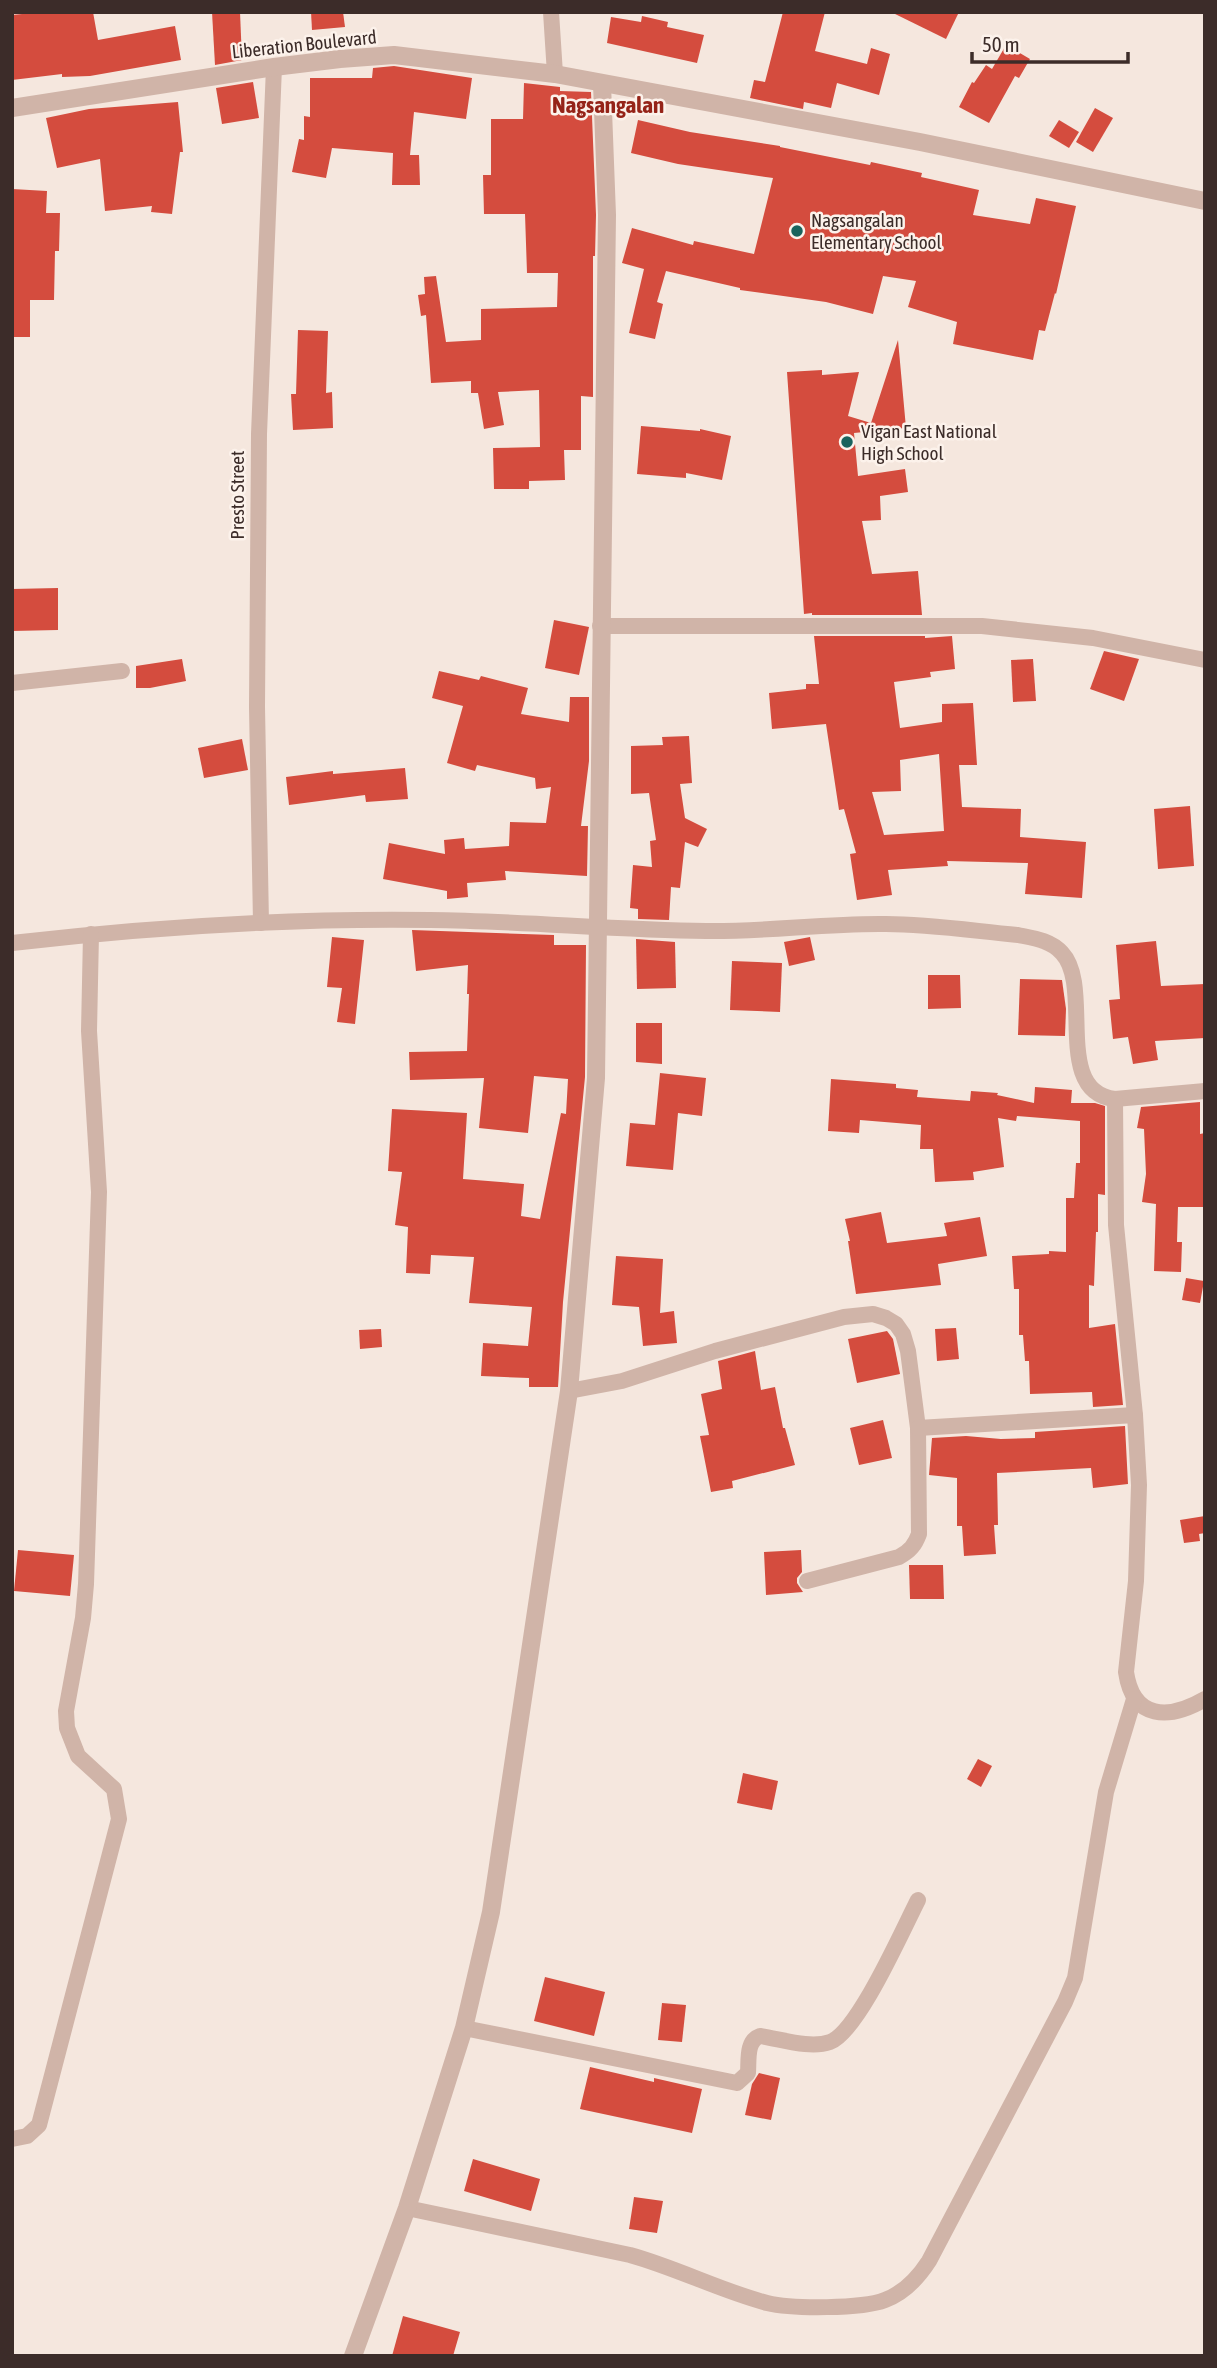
<svg xmlns="http://www.w3.org/2000/svg" width="1217" height="2368" font-family="'Asap Condensed',sans-serif">
<style>
.building{fill:#d44c3e;fill-rule:evenodd}
.lines{fill:none;stroke-linecap:round;stroke-linejoin:round}
.minor{stroke:#d0b4a8;stroke-width:16}
.tertiary{stroke:#d0b4a8;stroke-width:18}
.poi-dot{fill:#19635d;stroke:#fcf2eb;stroke-width:2.5}
.labels{text-anchor:middle;dominant-baseline:central;stroke-width:5;stroke-linejoin:round;paint-order:stroke}
.street-label{font-size:19px;fill:#3c2c29;stroke:#fcf2eb}
.poi-label{font-size:19px;fill:#3c2c29;stroke:#fcf2eb;text-anchor:start}
.quarter-label{font-size:23px;font-weight:bold;fill:#952318;stroke:#fcf2eb}
</style>
<rect width="100%" height="100%" fill="#f5e7de"/>
<g class="building">
<polygon points="42,12 93,12 98,40 175,26 181,60 90,76 62,77 62,74 12,80 12,15"/>
<polygon points="212,12 240,12 242,60 215,65"/>
<polygon points="311,12 343,12 345,27 312,30"/>
<polygon points="783,12 825,12 815,51 867,64 871,48 890,54 879,95 837,83 831,108 804,102 803,109 750,98 754,80 765,82"/>
<polygon points="891,12 959,12 946,39"/>
<polygon points="642,16 668,22 667,27 704,35 697,63 607,43 611,17 641,22"/>
<polygon points="1006,45 1030,59 1019,78 1015,76 989,123 959,107 972,82 974,83 986,65 992,69"/>
<polygon points="394,66 472,78 466,119 414,112 410,155 419,155 420,185 392,185 393,153 332,148 326,178 292,172 299,139 304,140 304,116 310,117 310,78 372,78 373,68"/>
<polygon points="253,82 259,118 222,124 216,88"/>
<polygon points="524,83 560,87 560,91 591,92 596,215 595,256 593,256 593,397 581,396 581,450 564,450 565,480 529,481 529,489 494,489 493,448 540,447 539,390 498,392 504,425 484,429 478,393 471,393 471,381 431,383 426,315 421,316 418,295 425,294 424,277 436,276 446,342 481,340 481,309 557,307 558,273 527,273 525,214 484,214 483,175 491,175 491,119 523,119"/>
<polygon points="178,102 183,152 180,152 172,214 151,212 152,206 105,211 100,159 57,168 46,118 89,109"/>
<polygon points="1095,108 1113,118 1093,152 1076,142"/>
<polygon points="638,120 690,132 780,146 780,147 870,165 871,162 922,173 921,177 979,190 973,215 1030,224 1036,198 1076,206 1056,294 1055,293 1045,331 1039,330 1033,360 953,344 957,322 908,307 916,281 883,276 873,314 826,302 740,290 740,288 666,271 657,302 663,304 655,339 629,333 644,269 622,263 632,228 693,245 694,241 754,254 773,178 678,164 631,153"/>
<polygon points="1059,120 1079,132 1069,148 1049,136"/>
<polygon points="12,189 47,191 46,213 60,213 59,251 55,251 54,300 30,300 30,337 12,337"/>
<polygon points="298,330 328,331 326,393 332,392 333,428 293,430 291,394 296,394"/>
<polygon points="898,340 906,428 854,433 858,476 905,469 908,492 880,496 881,520 862,521 872,574 918,571 922,615 812,615 812,613 804,614 787,372 822,370 822,375 859,372 848,416 871,423"/>
<polygon points="641,426 700,431 700,429 731,436 722,480 686,473 686,478 637,474"/>
<polygon points="58,588 58,630 12,631 12,589"/>
<polygon points="554,620 589,627 579,675 545,668"/>
<path d="M814 636H925V638L952 636 955 669 930 672 931 677 894 682 900 728 942 722V704L973 703 977 765H959L962 807 1021 809 1020 837 1086 842 1082 898 1025 894 1028 863 947 861 948 866 888 870 892 895 857 900 850 854 856 853 844 809 839 810 826 724 772 729 769 693 806 689V684H819ZM939 754 944 831 884 835 872 792 901 791 900 760Z"/>
<polygon points="1104,651 1139,659 1124,701 1090,689"/>
<polygon points="182,659 186,681 150,688 136,688 136,666"/>
<polygon points="1033,659 1036,701 1013,702 1011,660"/>
<polygon points="439,671 479,680 481,676 528,688 521,714 569,722 570,697 589,697 589,761 581,826 588,826 587,876 505,871 506,880 467,883 468,897 447,899 447,891 383,879 389,843 445,854 444,840 464,838 465,849 509,846 510,822 546,823 551,787 536,789 535,778 477,765 475,771 447,763 463,706 432,698"/>
<polygon points="689,736 692,783 680,784 685,818 707,829 698,847 685,842 680,888 671,887 669,920 638,919 638,909 630,908 633,865 652,867 650,841 656,840 649,793 631,794 631,746 663,745 662,737"/>
<polygon points="242,739 248,770 204,778 198,748"/>
<polygon points="405,768 408,799 366,802 365,795 289,805 286,777 333,771 333,774"/>
<polygon points="1190,806 1194,866 1158,869 1154,809"/>
<polygon points="412,930 554,935 554,945 586,945 585,1077 563,1302 558,1387 529,1387 529,1378 481,1376 483,1343 528,1346 532,1307 469,1303 474,1257 431,1255 430,1274 406,1273 408,1227 395,1225 402,1172 388,1171 392,1109 467,1113 463,1179 524,1184 521,1216 540,1219 561,1113 566,1114 568,1079 534,1076 528,1133 479,1128 484,1078 410,1080 409,1052 467,1051 469,994 467,994 468,965 416,971"/>
<polygon points="332,937 364,940 355,1024 337,1022 342,988 327,987"/>
<polygon points="810,937 815,960 789,966 784,942"/>
<polygon points="636,939 675,942 676,988 637,989"/>
<polygon points="1156,941 1161,986 1205,984 1205,1038 1155,1041 1158,1060 1133,1064 1128,1037 1113,1039 1109,1000 1120,999 1116,945"/>
<polygon points="732,961 782,963 780,1012 730,1010"/>
<polygon points="928,975 960,975 961,1008 928,1009"/>
<polygon points="1020,979 1062,980 1066,1009 1065,1036 1018,1035"/>
<polygon points="636,1023 662,1023 662,1064 636,1062"/>
<polygon points="660,1073 706,1078 702,1116 678,1113 673,1170 626,1166 630,1123 655,1125"/>
<polygon points="831,1079 896,1084 896,1088 918,1090 917,1097 970,1101 971,1091 998,1093 997,1095 1034,1103 1035,1087 1072,1090 1071,1103 1095,1103 1105,1106 1105,1195 1098,1194 1098,1232 1096,1232 1094,1286 1089,1285 1089,1328 1115,1324 1123,1405 1093,1407 1092,1392 1030,1394 1029,1361 1025,1361 1023,1335 1019,1335 1019,1289 1014,1289 1012,1256 1049,1254 1049,1251 1066,1252 1066,1198 1074,1198 1076,1163 1080,1163 1080,1121 1017,1116 1016,1121 998,1118 1004,1167 973,1172 974,1180 935,1182 933,1149 920,1149 921,1125 860,1120 859,1133 828,1131"/>
<polygon points="1200,1102 1200,1134 1205,1133 1205,1207 1178,1207 1177,1242 1182,1242 1181,1272 1154,1271 1156,1204 1142,1202 1146,1174 1144,1129 1137,1128 1141,1107"/>
<polygon points="881,1212 887,1243 947,1236 944,1223 980,1217 987,1256 938,1264 941,1285 856,1294 848,1241 850,1241 845,1219"/>
<polygon points="616,1256 663,1259 660,1313 674,1311 677,1343 643,1346 639,1307 612,1305"/>
<polygon points="1186,1278 1204,1281 1200,1303 1182,1300"/>
<polygon points="956,1328 959,1359 937,1361 935,1329"/>
<polygon points="381,1329 382,1347 360,1349 359,1330"/>
<polygon points="887,1331 893,1339 900,1374 857,1383 848,1339"/>
<polygon points="755,1351 761,1390 775,1387 783,1428 785,1428 795,1465 732,1481 733,1488 711,1492 700,1436 709,1435 701,1394 722,1389 718,1361"/>
<polygon points="883,1420 892,1458 859,1465 850,1428"/>
<polygon points="1125,1426 1128,1484 1093,1488 1091,1468 997,1473 998,1525 994,1525 996,1554 964,1556 962,1526 957,1526 957,1478 929,1475 932,1438 966,1436 1001,1439 1035,1438 1035,1432"/>
<polygon points="1205,1516 1205,1533 1199,1534 1200,1541 1184,1543 1180,1520"/>
<polygon points="18,1550 74,1555 70,1596 14,1591"/>
<polygon points="801,1550 802,1572 797,1578 797,1583 803,1592 766,1595 764,1552"/>
<polygon points="909,1565 943,1565 944,1599 910,1599"/>
<polygon points="978,1759 992,1766 981,1787 967,1779"/>
<polygon points="743,1773 778,1781 772,1810 737,1803"/>
<polygon points="545,1977 605,1992 594,2036 534,2021"/>
<polygon points="662,2003 686,2005 682,2042 658,2040"/>
<polygon points="590,2067 654,2082 654,2078 702,2089 692,2133 580,2109"/>
<polygon points="759,2073 780,2078 771,2120 745,2115 752,2084"/>
<polygon points="473,2159 540,2179 531,2211 464,2191"/>
<polygon points="634,2197 663,2201 657,2233 629,2229"/>
<polygon points="403,2316 460,2332 453,2356 392,2356"/>
</g>
<g class="lines">
<g class="minor">
<polyline points="551,12 555,74"/>
<polyline points="600,626 982,626 1093,638 1205,660"/>
<polyline points="12,683 122,671"/>
<polyline points="261,923 257,707 259,434 274,67"/>
<path d="M12 943C151 927 290 918 430 920 522 921 614 930 706 931 766 932 826 923 886 924 930 924 974 931 1018 935 1033 938 1051 940 1062 953 1094 987 1052 1092 1115 1099L1205 1091"/>
<path d="M1115 1099 1116 1225 1135 1415 1139 1485 1136 1581 1126 1672C1133 1720 1169 1720 1205 1699"/>
<path d="M569 1391 622 1381 715 1351 844 1317 873 1314 886 1318 896 1324 903 1334 908 1351 918 1428 919 1534C915 1545 910 1551 899 1557L807 1581"/>
<polyline points="918,1428 1135,1415"/>
<path d="M464 2028 737 2083 748 2073C749 2060 746 2041 760 2036 781 2039 810 2049 830 2042 858 2032 903 1929 918 1900"/>
<polyline points="12,2139 27,2136 39,2125 119,1819 114,1789 78,1756 67,1728 66,1711 83,1618 86,1584 99,1192 89,1031 91,934"/>
<path d="M407 2208 630 2255C677 2268 721 2291 767 2303 792 2309 862 2309 885 2300 904 2293 918 2278 929 2261L1065 2002 1075 1978 1106 1792 1134 1699"/>
</g>
<g class="tertiary">
<polyline points="12,108 274,67 340,59 394,55 555,74 920,142 1205,201"/>
<polyline points="353,2356 407,2208 464,2028 491,1912 569,1391 596,1078 607,215 602,84"/>
</g>
</g>
<g class="poi-dot">
<circle cx="797" cy="231" r="7"/>
<circle cx="847" cy="442" r="7"/>
</g>
<g class="labels">
<g class="street-label">
<text transform="translate(304 44) rotate(-6)">Liberation Boulevard</text>
<text transform="translate(237 495) rotate(-90)">Presto Street</text>
</g>
<g class="poi-label">
<text x="811" y="220">Nagsangalan<tspan x="811" dy="22">Elementary School</tspan></text>
<text x="861" y="431">Vigan East National<tspan x="861" dy="22">High School</tspan></text>
</g>
<g class="quarter-label">
<text x="608" y="105">Nagsangalan</text>
</g>
</g>
<rect width="1217" height="2368" fill="none" stroke="#3c2c29" stroke-width="28"/>
<path d="M972 52v10h156v-10" fill="none" stroke="#3c2c29" stroke-width="3.5"/>
<text x="982" y="52" font-size="21" fill="#3c2c29" stroke="#fcf2eb" stroke-width="5" paint-order="stroke">50 m</text>
</svg>
